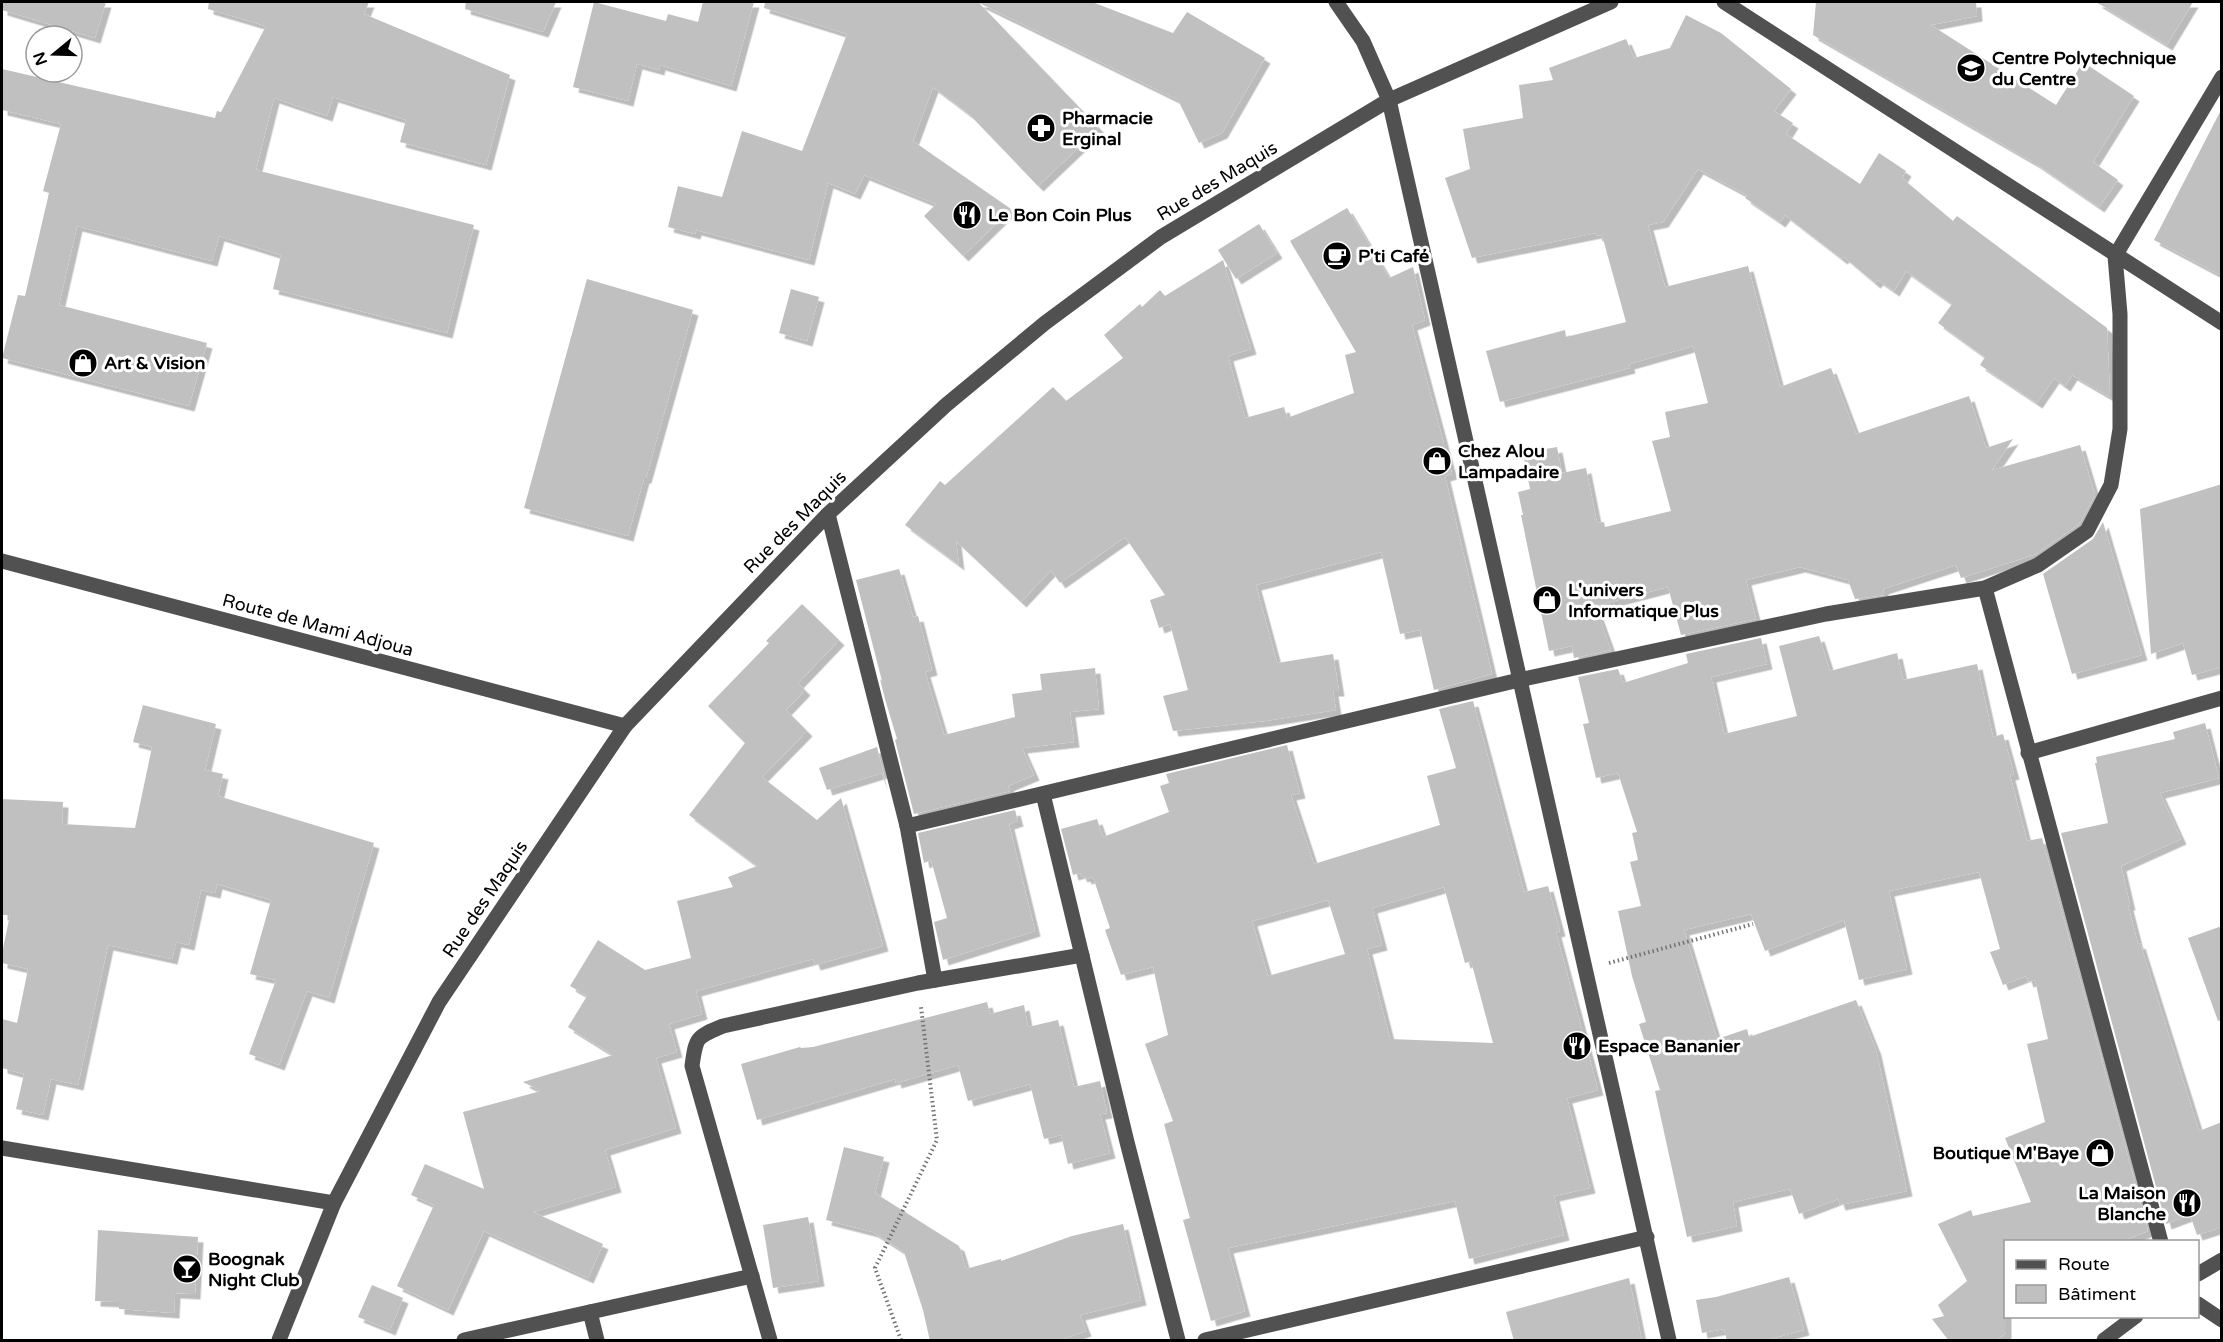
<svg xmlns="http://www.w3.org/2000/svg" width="2223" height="1342" font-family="'Varela Round',sans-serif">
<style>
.building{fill:#c0c0c0;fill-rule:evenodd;filter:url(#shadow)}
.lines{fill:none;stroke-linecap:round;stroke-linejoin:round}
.path{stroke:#737373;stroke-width:4;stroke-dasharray:1.5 3;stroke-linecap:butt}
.minor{stroke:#515151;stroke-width:15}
.labels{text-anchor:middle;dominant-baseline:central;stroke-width:6;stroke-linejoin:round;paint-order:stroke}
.poi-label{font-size:18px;font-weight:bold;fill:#000;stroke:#fff;text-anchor:start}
.street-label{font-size:18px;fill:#000;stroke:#fff}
</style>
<defs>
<filter id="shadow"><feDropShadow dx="5.5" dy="5.5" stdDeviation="0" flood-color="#0004"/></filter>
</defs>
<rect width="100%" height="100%" fill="#fff"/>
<g class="building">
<polygon points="2,2 106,2 95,38 2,10"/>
<polygon points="209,2 369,2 364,14 510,75 486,165 400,142 406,120 333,97 327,116 274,98 256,170 474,225 447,333 273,289 281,255 219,236 212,261 77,226 59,305 207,343 189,406 2,358 18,295 25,296 49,193 43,191 61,124 2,110 2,69 215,118 217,111 221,112 266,26 208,9"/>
<polygon points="466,2 556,2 543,32 465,9"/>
<polygon points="594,2 666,21 668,14 698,22 703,2 754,2 731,86 660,65 659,70 637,64 628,101 573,87"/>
<polygon points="765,2 1092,2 1173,33 1187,12 1265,58 1222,133 1199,143 1178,100 979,3 1099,128 1038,186 970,115 933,87 913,141 1011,209 963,256 924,216 936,204 864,175 855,194 828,183 809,260 696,230 695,234 668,227 678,186 722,197 742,131 802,151 847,34 764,8"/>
<polygon points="1816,2 1976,2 1977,16 1931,25 2056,105 2083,62 2134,96 2093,162 2118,180 2099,207 2035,163 1813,35"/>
<polygon points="2096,2 2193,2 2167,45"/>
<polygon points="1686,15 1721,33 1791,89 1774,111 1793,123 1786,134 1860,184 1879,153 1906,171 1902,178 1953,221 1957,216 2107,328 2110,397 2072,375 2065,386 2054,378 2037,403 1980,365 1985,357 1938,323 1952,304 1906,271 1894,291 1878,280 1875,283 1844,257 1842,259 1785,215 1780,222 1745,198 1747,195 1698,169 1663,222 1648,225 1665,287 1748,266 1780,387 1831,368 1856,434 1969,396 1986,448 2013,439 1992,470 2080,445 2095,495 2079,524 2036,554 1961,578 1956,565 1883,589 1884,595 1855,599 1848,580 1800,567 1746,580 1756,619 1681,635 1668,587 1595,606 1611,650 1574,658 1572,646 1549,651 1521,515 1523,515 1518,492 1530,489 1523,453 1557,447 1562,473 1586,468 1597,523 1604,522 1605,527 1671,511 1652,441 1670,437 1665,412 1708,403 1693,346 1629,364 1630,368 1500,402 1486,351 1565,330 1566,337 1626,322 1602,235 1597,236 1596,233 1472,258 1445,178 1470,169 1463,129 1523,118 1519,85 1553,80 1549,68 1626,39 1634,58 1670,48"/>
<polygon points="2222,108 2222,276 2154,240"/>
<polygon points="1347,208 1389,278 1413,267 1425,320 1412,325 1452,474 1445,476 1492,674 1434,690 1420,630 1400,634 1381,552 1256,585 1277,663 1333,654 1339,691 1333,691 1336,710 1265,721 1173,731 1163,696 1188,690 1170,624 1159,628 1150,600 1165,595 1125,537 1060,583 1051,570 1021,602 956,541 959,565 905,525 940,481 945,485 1053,387 1066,401 1123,358 1104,335 1140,304 1142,307 1160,290 1165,296 1223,260 1251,349 1228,356 1245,418 1284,407 1287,418 1354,393 1345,355 1356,352 1290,241"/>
<polygon points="1259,224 1277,253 1236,279 1218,250"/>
<polygon points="587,279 693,310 646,478 644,478 628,536 524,508"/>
<polygon points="791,289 819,297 807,341 779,333"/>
<polygon points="2222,484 2222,667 2192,675 2183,643 2151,654 2140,509"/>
<polygon points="2103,522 2142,655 2072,674 2043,574 2093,539"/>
<polygon points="899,569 913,617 918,616 932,670 925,672 944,735 1015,717 1012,694 1042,690 1040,674 1095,668 1099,709 1070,712 1074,742 1022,748 1034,775 1008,786 1010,791 914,814 895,740 897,739 885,699 880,679 882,681 856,580"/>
<polygon points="802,604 839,640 798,683 805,690 786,710 807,731 762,777 817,820 841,798 883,946 815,965 813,959 696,991 702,1014 669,1024 677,1052 656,1058 676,1128 605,1150 616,1187 533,1212 603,1244 588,1278 484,1231 448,1310 397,1286 434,1205 411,1195 425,1164 484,1189 463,1112 541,1091 523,1082 613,1055 568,1027 587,996 570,986 598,940 645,970 691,958 677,901 733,887 728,877 757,866 689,815 745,743 708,706 769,643 766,641"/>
<polygon points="1819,636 1830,671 1897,653 1903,680 1977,664 1993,737 2003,734 2014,774 2010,775 2027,841 2042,838 2148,1231 2121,1242 2006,1242 2006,1333 1996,1341 1949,1341 1932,1319 1944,1316 1938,1305 1967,1281 1938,1224 1971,1210 1973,1216 2031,1202 2005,1138 2045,1122 2027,1044 2048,1039 2035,980 2028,982 2026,976 2003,985 1990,952 2000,949 1979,872 1889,891 1907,969 1859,980 1844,920 1765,951 1751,914 1684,930 1717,1039 1747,1029 1749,1037 1856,1000 1876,1050 1907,1191 1840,1205 1838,1199 1799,1214 1790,1189 1733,1202 1737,1226 1687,1237 1655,1091 1660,1090 1639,1024 1646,1022 1632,976 1618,911 1641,906 1630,862 1638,860 1632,833 1637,832 1618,773 1596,778 1583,724 1589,723 1578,677 1618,669 1623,683 1688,663 1686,654 1761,638 1767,664 1711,677 1724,734 1797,716 1779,646"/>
<path d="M1473 701 1524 892 1548 886 1560 931 1556 932 1598 1090 1567 1098 1590 1188 1554 1196 1564 1235 1469 1259 1455 1201 1228 1248 1245 1311 1211 1321 1183 1220 1190 1218 1164 1124 1173 1121 1145 1044 1168 1035 1153 967 1121 975 1105 930 1110 928 1093 877 1086 879 1085 876 1082 877 1080 873 1073 875 1061 829 1097 819 1103 837 1169 812 1160 786 1169 783 1166 774 1287 745 1300 793 1291 795 1314 864 1440 825 1427 776 1456 768 1439 709ZM1444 887 1465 963 1471 961 1493 1043 1390 1039 1367 949 1382 945 1372 908ZM1328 900 1345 954 1268 976 1252 921Z"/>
<polygon points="143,705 216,724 205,770 223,774 218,796 374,843 329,998 307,991 279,1065 249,1054 276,980 250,974 271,900 217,884 215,893 201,890 189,945 176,942 172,959 108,945 78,1085 51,1079 43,1115 16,1109 24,1074 2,1068 2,1019 17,1023 28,969 2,963 2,953 10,915 2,915 2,799 63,802 62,824 135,828 152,747 133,742"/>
<polygon points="2205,723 2219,778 2160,793 2181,839 2121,866 2130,905 2128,905 2138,944 2140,943 2199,1131 2222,1122 2222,1227 2197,1235 2190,1215 2166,1224 2061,833 2108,823 2095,763 2097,763 2096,757 2175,739 2173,732"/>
<polygon points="877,747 888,792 882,773 827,790 819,768"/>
<polygon points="1015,810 1018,821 1009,824 1035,931 943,960 934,922 947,918 931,860 924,863 918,833"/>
<polygon points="2222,926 2222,1020 2218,1021 2188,938"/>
<polygon points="987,1002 990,1014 1024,1005 1028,1027 1058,1020 1074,1087 1100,1081 1107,1113 1100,1114 1110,1153 1068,1164 1061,1135 1044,1139 1030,1084 968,1101 958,1065 896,1083 895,1079 757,1120 741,1064 800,1047 801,1048 813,1047"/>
<polygon points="844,1147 884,1157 875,1193 959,1246 966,1269 1001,1259 1001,1261 1072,1236 1123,1224 1141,1300 1080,1315 1086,1331 1057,1341 930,1341 923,1310 904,1252 873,1232 826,1220"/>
<polygon points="808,1217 819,1281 773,1288 763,1225"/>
<polygon points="98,1230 198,1237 195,1294 175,1293 174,1313 119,1309 119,1302 95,1301"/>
<polygon points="1789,1277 1804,1330 1763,1341 1727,1341 1724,1329 1702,1333 1696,1300 1716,1297"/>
<polygon points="1629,1278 1642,1341 1514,1341 1506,1312"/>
<polygon points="372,1285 403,1298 390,1330 358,1317"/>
</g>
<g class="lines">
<g class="path">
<polyline points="1609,963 1753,924"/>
<polyline points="901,1340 875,1268 937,1140 921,1007"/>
</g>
<g class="minor">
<polyline points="1336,2 1363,41 1389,100 1669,1340"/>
<polyline points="1724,2 2222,323"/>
<polyline points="828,514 907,826 935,980"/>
<polyline points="2,561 625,726"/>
<polyline points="1985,588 2161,1242"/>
<polyline points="2028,753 2222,698"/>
<polyline points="1043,794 1127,1142 1178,1340"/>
<polyline points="907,826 1519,680 1826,614 1985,588 2038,565 2087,531 2111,485 2120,429 2120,314 2115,256 2222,77"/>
<polyline points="2,1148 334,1203"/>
<polyline points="2198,1274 2222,1260"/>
<polyline points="2198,1304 2222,1320"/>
<polyline points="590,1312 597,1340"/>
<polyline points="279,1340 334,1203 439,1002 625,726 828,514 946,405 1045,323 1161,237 1389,100 1611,2"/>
<polyline points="464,1340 752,1276"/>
<path d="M770 1340 692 1066C696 1037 696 1037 723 1026L918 983 1082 955"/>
<polyline points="1205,1340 1647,1237"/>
<polyline points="2104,1340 2136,1316"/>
</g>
</g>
<defs>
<g id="school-disc" transform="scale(1.5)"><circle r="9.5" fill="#000" stroke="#fff"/><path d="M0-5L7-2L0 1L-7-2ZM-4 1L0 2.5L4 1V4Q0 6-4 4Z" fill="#fff"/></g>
<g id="pharmacy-disc" transform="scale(1.5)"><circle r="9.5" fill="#000" stroke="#fff"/><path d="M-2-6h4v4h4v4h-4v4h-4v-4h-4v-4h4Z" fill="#fff"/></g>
<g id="restaurant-disc" transform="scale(1.5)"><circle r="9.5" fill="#000" stroke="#fff"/><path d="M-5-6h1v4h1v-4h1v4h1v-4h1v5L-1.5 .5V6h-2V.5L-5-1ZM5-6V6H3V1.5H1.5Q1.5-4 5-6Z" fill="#fff"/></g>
<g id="cafe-disc" transform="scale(1.5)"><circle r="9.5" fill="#000" stroke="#fff"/><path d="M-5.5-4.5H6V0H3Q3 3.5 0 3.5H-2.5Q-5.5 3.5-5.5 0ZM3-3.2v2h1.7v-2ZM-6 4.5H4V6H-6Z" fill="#fff"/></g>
<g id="shop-disc" transform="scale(1.5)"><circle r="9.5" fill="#000" stroke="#fff"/><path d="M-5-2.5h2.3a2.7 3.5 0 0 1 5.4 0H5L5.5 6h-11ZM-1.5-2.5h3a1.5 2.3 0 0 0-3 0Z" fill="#fff"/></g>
<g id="bar-disc" transform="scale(1.5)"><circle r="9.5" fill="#000" stroke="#fff"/><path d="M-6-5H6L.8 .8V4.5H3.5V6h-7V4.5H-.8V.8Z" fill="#fff"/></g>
</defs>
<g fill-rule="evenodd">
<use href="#school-disc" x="1971" y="68"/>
<use href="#pharmacy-disc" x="1041" y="128"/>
<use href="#restaurant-disc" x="967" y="215"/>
<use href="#cafe-disc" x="1337" y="256"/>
<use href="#shop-disc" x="83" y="363"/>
<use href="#shop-disc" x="1437" y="461"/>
<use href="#shop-disc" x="1547" y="600"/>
<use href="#restaurant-disc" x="1577" y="1046"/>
<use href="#shop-disc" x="2100" y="1153"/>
<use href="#restaurant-disc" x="2187" y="1203"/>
<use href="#bar-disc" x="187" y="1269"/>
</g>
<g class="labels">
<g class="poi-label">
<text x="1992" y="58">Centre Polytechnique<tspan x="1992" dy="21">du Centre</tspan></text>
<text x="1062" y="118">Pharmacie<tspan x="1062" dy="21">Erginal</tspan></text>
<text x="988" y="215">Le Bon Coin Plus</text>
<text x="1358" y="256">P'ti Café</text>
<text x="104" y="363">Art &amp; Vision</text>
<text x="1458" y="451">Chez Alou<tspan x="1458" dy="21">Lampadaire</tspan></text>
<text x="1568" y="590">L'univers<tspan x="1568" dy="21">Informatique Plus</tspan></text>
<text x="1598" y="1046">Espace Bananier</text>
<text x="2079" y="1153" text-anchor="end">Boutique M'Baye</text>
<text x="2166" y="1193" text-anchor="end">La Maison<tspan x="2166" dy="21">Blanche</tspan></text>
<text x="208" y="1259">Boognak<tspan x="208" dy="21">Night Club</tspan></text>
</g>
<g class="street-label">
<text transform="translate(1217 181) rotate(-31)">Rue des Maquis</text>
<text transform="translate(795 522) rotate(-45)">Rue des Maquis</text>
<text transform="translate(318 625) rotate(15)">Route de Mami Adjoua</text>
<text transform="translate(485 899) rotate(-56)">Rue des Maquis</text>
</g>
</g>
<rect width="2223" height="1342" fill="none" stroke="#000000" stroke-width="6"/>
<rect x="2004" y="1240" width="195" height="78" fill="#ffffff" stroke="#999999" stroke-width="1.5"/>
<rect x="2016" y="1260" width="30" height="9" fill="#515151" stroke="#999999" stroke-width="1.5"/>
<text x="2058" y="1270" font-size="18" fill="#000000">Route</text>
<rect x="2016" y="1285" width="30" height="18" fill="#c0c0c0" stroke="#999999" stroke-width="1.5"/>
<text x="2058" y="1300" font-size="18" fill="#000000">Bâtiment</text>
<g transform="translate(54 54) rotate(251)"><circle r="28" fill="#ffffff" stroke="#999999" stroke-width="1.5"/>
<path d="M0-4.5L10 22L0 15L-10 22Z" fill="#000000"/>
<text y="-9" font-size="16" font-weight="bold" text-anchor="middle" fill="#000000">N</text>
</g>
</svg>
